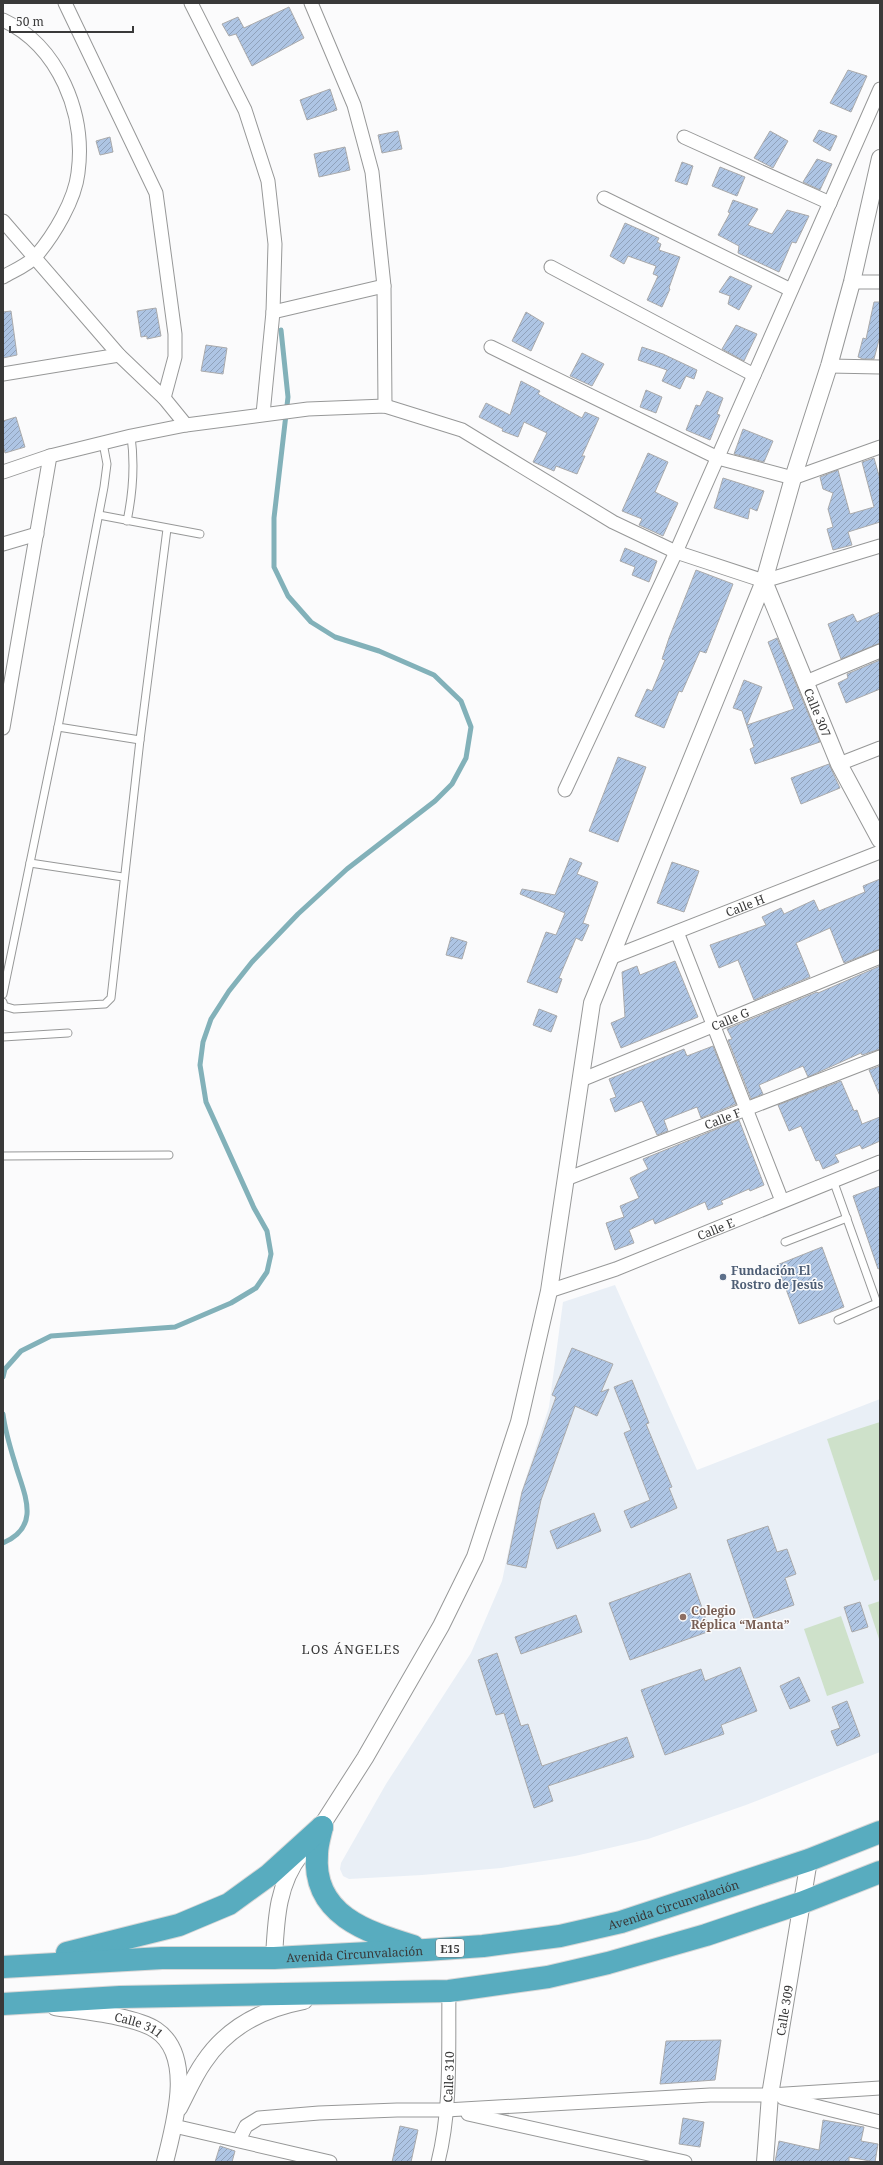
<svg xmlns="http://www.w3.org/2000/svg" width="883" height="2165" font-family="'Noto Serif',serif">
<style>
.built{fill:#e9eff6}
.pitch{fill:#cee1ca}
.lines{fill:none;stroke-linecap:round;stroke-linejoin:round}
.stream{stroke:#82b1b9;stroke-width:5}
.building{fill:url(#building-hatch);stroke:#aaaaab}
.service-casing{stroke:#979898;stroke-width:9}
.minor-casing{stroke:#979898;stroke-width:15}
.tertiary-casing{stroke:#979898;stroke-width:18}
.trunk-casing{stroke:#d7d7d7;stroke-width:24}
.service{stroke:#fff;stroke-width:7}
.minor{stroke:#fff;stroke-width:13}
.tertiary{stroke:#fff;stroke-width:16}
.trunk{stroke:#58acbf;stroke-width:22}
.service-dot{fill:#5c6f8a;stroke:#fbfbfc;stroke-width:1.5}
.education-dot{fill:#8d6e63;stroke:#fbfbfc;stroke-width:1.5}
.labels{text-anchor:middle;dominant-baseline:central;stroke-width:3;stroke-linejoin:round;paint-order:stroke}
.shield{fill:#fbfbfc;stroke:#737374;stroke-width:1}
.shield-label{font-size:11px;font-weight:bold;fill:#393939}
.street-label{font-size:12px;fill:#393939;stroke:#fbfbfc}
.service-label{font-size:12px;font-weight:bold;fill:#4e5e75;stroke:#fbfbfc;text-anchor:start}
.education-label{font-size:12px;font-weight:bold;fill:#785e54;stroke:#fbfbfc;text-anchor:start}
.neighbourhood-label{font-size:13px;letter-spacing:1px;fill:#393939;stroke:#fbfbfc}
</style>
<defs>
<pattern id="building-hatch" width="6" height="6" patternUnits="userSpaceOnUse"><rect width="6" height="6" fill="#aec5e4"/><path d="M-1 1l2-2M0 6l6-6M5 7l2-2" fill="none" stroke="#8fa1ba"/></pattern>
</defs>
<rect width="100%" height="100%" fill="#fbfbfc"/>
<polygon class="built" points="615,1285 697,1470 880,1399 880,1752 746,1805 648,1839 575,1856 501,1868 422,1875 349,1879 343,1876 340,1869 341,1863 386,1784 471,1653 502,1581 520,1496 549,1407 563,1302"/>
<g class="pitch">
<polygon points="880,1422 880,1579 874,1581 827,1439"/>
<polygon points="880,1601 880,1642 868,1605"/>
<polygon points="841,1616 864,1683 827,1696 804,1629"/>
</g>
<g class="lines">
<g class="stream">
<polyline points="3,1377 5,1369 21,1351 51,1336 175,1327 231,1303 256,1288 267,1272 271,1254 267,1231 254,1208 206,1102 200,1065 203,1042 211,1019 229,991 252,962 298,914 347,869 435,801 452,784 466,758 471,727 461,701 434,675 379,651 335,637 311,622 288,596 274,567 274,518 288,397 281,330"/>
<path d="M3 1414C5 1430 10 1447 15 1463 23 1492 43 1526 3 1543"/>
</g>
</g>
<g class="building">
<polygon points="289,7 304,38 252,66 236,34 229,36 222,24 238,17 244,28"/>
<polygon points="848,70 867,76 851,112 830,103"/>
<polygon points="330,89 337,110 307,120 300,100"/>
<polygon points="819,130 837,136 830,151 813,141"/>
<polygon points="398,131 402,149 382,153 378,135"/>
<polygon points="770,131 788,141 773,168 754,158"/>
<polygon points="110,137 113,152 100,155 96,141"/>
<polygon points="345,147 350,170 319,177 314,154"/>
<polygon points="817,159 832,164 820,190 803,182"/>
<polygon points="682,162 693,166 687,185 675,181"/>
<polygon points="720,167 745,177 737,196 712,186"/>
<polygon points="733,200 758,209 748,225 772,234 787,210 809,216 796,243 792,242 779,272 738,253 739,246 718,235 730,213 728,212"/>
<polygon points="625,223 659,238 657,242 661,244 659,250 680,257 669,288 670,289 662,307 647,300 658,276 653,274 656,266 628,256 624,264 610,256"/>
<polygon points="730,276 752,286 739,310 728,304 730,296 719,292"/>
<polygon points="874,302 880,302 880,336 874,359 863,359 858,357 863,338 866,339"/>
<polygon points="156,308 161,336 147,339 147,336 141,337 137,311"/>
<polygon points="11,311 17,355 3,358 3,312"/>
<polygon points="526,312 544,323 531,351 512,341"/>
<polygon points="736,325 757,334 744,361 722,349"/>
<polygon points="206,345 227,348 223,374 201,371"/>
<polygon points="642,347 663,354 697,370 694,379 686,376 680,389 662,381 667,370 638,360"/>
<polygon points="582,353 604,364 592,386 570,376"/>
<polygon points="521,381 540,391 538,394 582,418 585,412 599,418 582,456 585,456 577,474 556,466 554,471 533,462 547,433 524,422 518,437 502,431 503,429 479,417 486,403 510,415"/>
<polygon points="646,390 662,397 656,413 640,407"/>
<polygon points="707,391 723,398 717,414 720,415 710,440 686,430 696,405 700,406"/>
<polygon points="16,417 25,447 5,453 3,445 3,421"/>
<polygon points="743,429 773,441 764,462 734,454"/>
<polygon points="648,453 668,462 655,492 678,503 663,536 639,525 642,519 622,511"/>
<polygon points="874,458 880,479 880,522 848,532 852,545 833,550 827,529 833,527 828,509 833,493 823,489 820,477 838,470 850,514 874,507 862,462"/>
<polygon points="723,478 764,491 757,511 750,508 748,519 714,508"/>
<polygon points="625,548 657,561 649,582 632,575 635,567 620,561"/>
<polygon points="696,570 733,584 706,653 700,651 682,692 679,691 664,728 635,716 647,689 652,691 665,660 662,659 669,638"/>
<polygon points="880,612 880,643 841,659 828,624 853,614 857,622"/>
<polygon points="777,638 820,742 755,764 750,749 754,747 742,711 733,708 744,680 762,687 747,725 794,709 768,642"/>
<polygon points="880,660 880,689 846,703 838,683 848,678 847,674"/>
<polygon points="618,757 646,767 618,842 589,831"/>
<polygon points="829,764 840,788 801,804 791,778"/>
<polygon points="570,858 582,863 577,874 598,882 583,923 589,925 582,941 576,938 559,978 562,979 557,993 527,982 546,932 556,935 565,913 520,894 522,889 555,895"/>
<polygon points="672,862 699,871 684,912 657,903"/>
<polygon points="880,879 880,949 844,963 830,928 796,943 810,977 754,1000 738,960 719,968 710,945 766,925 762,917 781,908 784,914 814,900 819,911 865,892 863,886"/>
<polygon points="451,937 467,942 462,959 446,955"/>
<polygon points="675,961 698,1017 621,1048 611,1023 625,1017 622,972 637,966 640,975"/>
<polygon points="880,966 880,1049 862,1055 861,1053 808,1077 803,1066 759,1085 763,1094 751,1099 728,1040 732,1039 727,1029 817,992 818,993"/>
<polygon points="539,1009 557,1016 551,1032 533,1025"/>
<polygon points="713,1046 736,1104 701,1118 697,1107 664,1120 668,1131 657,1135 642,1101 615,1112 610,1099 616,1097 609,1079 684,1049 687,1056"/>
<polygon points="880,1066 880,1096 869,1070"/>
<polygon points="841,1081 854,1111 857,1110 862,1124 880,1117 880,1141 862,1149 860,1145 835,1155 839,1162 823,1169 819,1160 816,1161 801,1126 789,1131 778,1105"/>
<polygon points="739,1120 764,1185 750,1191 749,1189 721,1201 723,1204 708,1210 705,1202 655,1224 653,1219 629,1230 634,1243 615,1250 606,1223 624,1217 620,1206 639,1198 630,1178 648,1169 643,1159"/>
<polygon points="880,1186 880,1268 878,1269 853,1196"/>
<polygon points="822,1247 844,1307 799,1324 777,1265"/>
<polygon points="572,1348 613,1364 601,1392 609,1389 597,1416 575,1406 541,1500 526,1568 507,1564 522,1492 556,1397 552,1395"/>
<polygon points="632,1380 649,1423 646,1424 672,1487 669,1488 677,1508 631,1528 624,1511 650,1500 624,1433 631,1430 614,1387"/>
<polygon points="594,1513 601,1531 557,1549 550,1531"/>
<polygon points="768,1526 777,1552 787,1549 796,1574 785,1578 794,1605 754,1619 727,1540"/>
<polygon points="690,1573 710,1631 630,1660 609,1603"/>
<polygon points="860,1602 868,1627 852,1632 844,1607"/>
<polygon points="576,1615 582,1632 521,1654 515,1637"/>
<polygon points="497,1653 521,1726 528,1724 542,1766 627,1737 634,1757 548,1786 553,1801 534,1808 504,1713 496,1715 478,1660"/>
<polygon points="740,1667 757,1711 721,1725 724,1734 665,1755 641,1690 701,1669 705,1681"/>
<polygon points="799,1677 810,1701 790,1709 780,1686"/>
<polygon points="847,1701 860,1736 837,1746 831,1731 840,1728 832,1707"/>
<polygon points="721,2040 715,2080 660,2084 666,2041"/>
<polygon points="683,2118 704,2122 700,2147 679,2144"/>
<polygon points="823,2120 864,2127 861,2141 878,2144 875,2162 849,2157 849,2162 775,2162 779,2141 819,2150"/>
<polygon points="400,2126 418,2130 411,2162 392,2162"/>
<polygon points="220,2146 235,2151 232,2162 215,2162"/>
</g>
<g class="lines">
<g class="service-casing">
<g id="service">
<polyline points="103,443 107,464 104,487 58,727 140,740 167,529"/>
<polyline points="99,515 200,534"/>
<path d="M127 521C133 492 135 465 131 436"/>
<polyline points="30,863 123,877"/>
<polyline points="3,994 58,727"/>
<polyline points="3,1002 4,1006 14,1009 105,1004 111,998 140,740"/>
<polyline points="3,1037 68,1033"/>
<polyline points="3,1156 169,1155"/>
<polyline points="833,1180 877,1303 838,1320"/>
<polyline points="785,1242 847,1218"/>
</g>
</g>
<g class="minor-casing">
<g id="minor">
<polyline points="65,3 156,193 175,334 175,357 164,398"/>
<polyline points="191,3 245,110 268,181 275,244 273,312 263,414"/>
<polyline points="311,3 354,105 372,172 384,286 385,406"/>
<path d="M3 20C59 46 86 114 78 173 75 200 54 235 36 256 28 265 13 271 3 277"/>
<polyline points="684,137 830,203"/>
<polyline points="604,198 791,290"/>
<polyline points="3,221 119,355 164,398 186,425"/>
<polyline points="551,267 754,375"/>
<polyline points="852,282 880,282"/>
<polyline points="273,312 384,286"/>
<polyline points="491,347 718,458 793,478 880,447"/>
<polyline points="829,366 880,367"/>
<polyline points="3,374 119,355"/>
<polyline points="3,472 50,456 131,436 186,425 308,409 385,406 462,430 613,522 676,552 764,581 880,546"/>
<polyline points="3,544 37,534"/>
<polyline points="806,682 880,651"/>
<polyline points="3,728 50,456"/>
<polyline points="839,764 880,748"/>
<polyline points="565,790 676,552 880,89"/>
<polyline points="677,932 782,1201"/>
<path id="s1" d="M610 958 880 852"/>
<path id="s2" d="M581 1080 880 957"/>
<path id="s3" d="M566 1179 880 1057"/>
<path id="s4" d="M549 1291 616 1269 880 1162"/>
<polyline points="783,2098 880,2122"/>
<polyline points="468,2114 685,2162"/>
<polyline points="174,2126 330,2162"/>
<polyline points="239,2140 246,2126 259,2118 319,2113 397,2110 446,2110 710,2095 770,2095 880,2088"/>
<path id="s5" d="M438 2162C452 2107 448 2047 449 1991"/>
</g>
</g>
<g class="tertiary-casing">
<g id="tertiary">
<path id="s6" d="M764 581 839 764 880 840"/>
<polyline points="315,1836 365,1758 441,1626 475,1557 519,1422 549,1291 592,1003 764,581 793,478 829,366 852,282 880,158"/>
<path d="M274 1958C276 1921 277 1884 301 1854"/>
<path id="s7" d="M55 2007C81 2011 135 2016 156 2030 195 2056 174 2125 165 2162"/>
<path d="M179 2108C187 2093 194 2076 204 2062 228 2026 263 2009 304 2001"/>
<path id="s8" d="M765 2162 770 2095 809 1860"/>
</g>
</g>
<g class="trunk-casing">
<g id="trunk">
<path d="M322 1827C320 1836 317 1845 317 1854 312 1915 367 1932 413 1946"/>
<polyline points="67,1953 179,1925 229,1904 269,1875 322,1827"/>
<path id="s9" d="M3 1967 162 1958H274L426 1950 483 1946 560 1936 621 1922 809 1860 880 1832"/>
<polyline points="3,2004 120,1997 449,1991 548,1977 608,1963 706,1935 801,1903 880,1872"/>
</g>
</g>
<use href="#service" class="service"/>
<use href="#minor" class="minor"/>
<use href="#tertiary" class="tertiary"/>
<use href="#trunk" class="trunk"/>
</g>
<circle class="service-dot" cx="723" cy="1277" r="4"/>
<circle class="education-dot" cx="683" cy="1617" r="4"/>
<g class="labels">
<rect class="shield" x="436" y="1939" width="28" height="18" rx="3"/>
<g class="shield-label">
<text x="450" y="1948">E15</text>
</g>
<g class="street-label">
<text stroke="none"><textPath href="#s6" startOffset="142">Calle 307</textPath></text>
<text stroke="none"><textPath href="#s1" startOffset="145">Calle H</textPath></text>
<text stroke="none"><textPath href="#s2" startOffset="161">Calle G</textPath></text>
<text stroke="none"><textPath href="#s3" startOffset="168">Calle F</textPath></text>
<text stroke="none"><textPath href="#s4" startOffset="178">Calle E</textPath></text>
<text stroke="none"><textPath href="#s9" startOffset="676">Avenida Circunvalación</textPath></text>
<text stroke="none"><textPath href="#s9" startOffset="352">Avenida Circunvalación</textPath></text>
<text stroke="none"><textPath href="#s8" startOffset="153">Calle 309</textPath></text>
<text stroke="none"><textPath href="#s7" startOffset="86">Calle 311</textPath></text>
<text stroke="none"><textPath href="#s5" startOffset="86">Calle 310</textPath></text>
</g>
<g class="service-label">
<text x="731" y="1270">Fundación El<tspan x="731" dy="14">Rostro de Jesús</tspan></text>
</g>
<g class="education-label">
<text x="691" y="1610">Colegio<tspan x="691" dy="14">Réplica “Manta”</tspan></text>
</g>
<g class="neighbourhood-label">
<text x="351" y="1649">LOS ÁNGELES</text>
</g>
</g>
<rect width="883" height="2165" fill="none" stroke="#393939" stroke-width="8"/>
<path d="M10 26v6h123v-6" fill="none" stroke="#393939" stroke-width="2"/>
<text x="16" y="26" font-size="12" fill="#393939" stroke="#fbfbfc" stroke-width="3" paint-order="stroke">50 m</text>
</svg>
